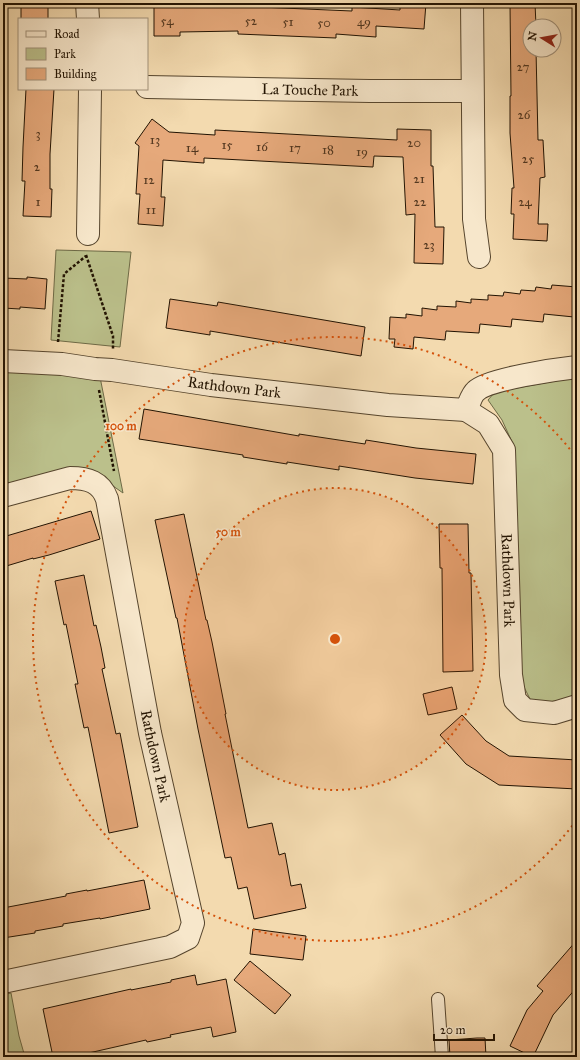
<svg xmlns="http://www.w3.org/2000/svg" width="580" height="1060" font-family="'IM FELL Great Primer',serif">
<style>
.green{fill:#bbc08b;stroke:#6e6a46}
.building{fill:#e6a97b;stroke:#221302}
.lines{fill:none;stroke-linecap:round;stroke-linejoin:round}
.service-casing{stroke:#56452d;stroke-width:14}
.minor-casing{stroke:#56452d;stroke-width:24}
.path{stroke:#221302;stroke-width:2.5;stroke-dasharray:3 2;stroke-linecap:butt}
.service{stroke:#f7e7cb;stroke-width:12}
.minor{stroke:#f7e7cb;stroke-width:22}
.ring{fill:none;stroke:#d4520b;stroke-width:2;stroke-dasharray:2 4}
.labels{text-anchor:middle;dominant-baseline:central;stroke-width:3;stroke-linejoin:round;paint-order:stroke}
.number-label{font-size:13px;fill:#533820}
.street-label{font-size:15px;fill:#221302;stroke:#f7e7cb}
.centre{fill:#d4520b;stroke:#f7e7cb;stroke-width:2}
.ring-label{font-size:12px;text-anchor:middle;font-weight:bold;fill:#d4520b;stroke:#f7e7cb;stroke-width:3;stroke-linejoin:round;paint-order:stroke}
</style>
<rect width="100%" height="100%" fill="#f3daaf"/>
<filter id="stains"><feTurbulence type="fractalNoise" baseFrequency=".005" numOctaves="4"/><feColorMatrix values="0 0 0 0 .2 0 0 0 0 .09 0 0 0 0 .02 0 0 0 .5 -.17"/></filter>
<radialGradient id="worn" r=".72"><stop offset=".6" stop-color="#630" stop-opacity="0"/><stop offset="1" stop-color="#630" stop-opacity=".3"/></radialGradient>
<g class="green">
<polygon points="56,250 131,252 120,347 51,340"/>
<polygon points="3,371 100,377 123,493 106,481 3,488"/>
<polygon points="577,377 577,703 552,707 531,701 520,679 513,444 502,420 488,400 495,392"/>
<polygon points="11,993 19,1036 25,1057 3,1057 3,995"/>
</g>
<g class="building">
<rect x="21" y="3" width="27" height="16"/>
<polygon points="400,3 426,3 424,29 376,26 376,37 336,34 336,38 238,34 238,31 180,32 180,36 154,36 154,6 180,6 180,7 236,6 352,11 352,7 400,10"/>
<polygon points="535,3 536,26 530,26 530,50 536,50 538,140 543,140 545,177 540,178 538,224 548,224 547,241 513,239 514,214 511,214 512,188 514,188 510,133 510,96 511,96 510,4"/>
<polygon points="26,89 54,89 50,154 50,189 52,189 51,217 23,216 25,181 22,181 23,147"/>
<polygon points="152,119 169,132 215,135 215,130 397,140 397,129 431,130 431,166 433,166 435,227 444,227 443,264 414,263 415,214 406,215 403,157 374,156 373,167 204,158 204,163 163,160 161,197 165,197 163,226 138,224 140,194 136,194 139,146 135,143"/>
<polygon points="27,277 47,279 45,309 20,307 20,309 3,308 3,278 27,279"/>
<polygon points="552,285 577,287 574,317 544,314 543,322 512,319 511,327 480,324 479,333 446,331 445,340 414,337 413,349 394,347 395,339 389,339 390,317 406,318 406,314 422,316 422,308 437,310 437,306 456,307 456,301 471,303 471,299 488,300 488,295 503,296 504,292 520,294 521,290 535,291 536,287 551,289"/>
<polygon points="170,299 217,306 218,302 365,327 361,356 210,331 210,335 166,328"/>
<polygon points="144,409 299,436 299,434 365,444 366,440 416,448 476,454 473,484 415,478 339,466 339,470 287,462 287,464 243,457 243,455 139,439"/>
<polygon points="91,511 100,539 49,555 33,559 33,558 3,567 3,537"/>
<polygon points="184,514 206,620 207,620 212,642 226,714 225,714 248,828 272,823 279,855 285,853 291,886 301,884 306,908 254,919 247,887 238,889 231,857 225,858 198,729 177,618 176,618 155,520"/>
<polygon points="439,524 468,524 469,573 471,573 473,671 443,672 442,568 440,568"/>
<polygon points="84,575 94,626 96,625 101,647 105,668 102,669 116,734 120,733 138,827 109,833 88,727 84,728 75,684 78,684 66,624 64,625 55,581"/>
<polygon points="452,687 457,709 428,715 423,694"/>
<polygon points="462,715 486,741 509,756 577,760 577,789 499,785 466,764 440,735"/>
<polygon points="144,880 150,909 100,919 100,918 63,924 63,926 35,931 35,933 3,938 3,908 66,896 66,894 87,890 87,891"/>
<polygon points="253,929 306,936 303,960 250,954"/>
<polygon points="577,940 577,987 553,1015 533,1057 510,1046 527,1010 543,991 537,986"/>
<polygon points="250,961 291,995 275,1014 234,980"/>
<polygon points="195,975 197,985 226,979 236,1032 213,1037 211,1027 170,1035 171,1037 147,1042 146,1040 71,1057 53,1057 43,1009 131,989 131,990 171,982 171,980"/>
<polygon points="477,1038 485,1038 486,1057 450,1057 449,1040"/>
</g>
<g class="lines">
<g class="service-casing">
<polyline id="service" points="438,999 442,1057"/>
</g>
<g class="minor-casing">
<g id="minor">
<polyline points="87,3 88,19"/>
<polyline points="472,3 474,219 479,257"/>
<path id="s1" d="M147 87 370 91H472"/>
<polyline points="88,234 90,89"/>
<path id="s2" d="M3 361 62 364 95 369 112 370 211 385 388 405 466 410C469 405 471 395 476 391 487 379 559 369 577 367"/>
<path id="s3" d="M466 410 488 424 504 450 511 675 515 700 525 710 554 713 577 706"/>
<path id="s4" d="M3 496 70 478C88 478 101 482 107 499L150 733 193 923 188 938 170 947 3 982"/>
</g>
</g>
<g class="path">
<polyline points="86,255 113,336 113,349"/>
<polyline points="58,342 64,274 86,256"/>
<polyline points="99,390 114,471"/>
</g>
<use href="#service" class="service"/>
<use href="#minor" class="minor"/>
</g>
<circle cx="335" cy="639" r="151" fill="#d4520b" fill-opacity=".12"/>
<g class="ring">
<circle cx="335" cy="639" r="151"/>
<path d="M576 821A302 302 0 1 1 576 457"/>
</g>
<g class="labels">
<g class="number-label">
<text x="167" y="21">54</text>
<text x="251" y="21">52</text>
<text x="288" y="22">51</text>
<text x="364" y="22">49</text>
<text x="324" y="23">50</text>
<text x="523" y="67">27</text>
<text x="524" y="115">26</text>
<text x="38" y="134">3</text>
<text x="155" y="140">13</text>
<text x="414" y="143">20</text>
<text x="227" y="145">15</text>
<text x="262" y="147">16</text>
<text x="192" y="148">14</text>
<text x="295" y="148">17</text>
<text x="328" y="150">18</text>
<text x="362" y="152">19</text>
<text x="528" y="159">25</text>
<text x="37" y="167">2</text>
<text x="419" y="179">21</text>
<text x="149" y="180">12</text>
<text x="38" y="202">1</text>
<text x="420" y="202">22</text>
<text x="525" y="202">24</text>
<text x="151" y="210">11</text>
<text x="429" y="245">23</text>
</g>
<g class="street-label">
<text stroke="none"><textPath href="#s1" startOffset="163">La Touche Park</textPath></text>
<text stroke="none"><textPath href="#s2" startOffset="233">Rathdown Park</textPath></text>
<text stroke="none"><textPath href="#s3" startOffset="187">Rathdown Park</textPath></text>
<text stroke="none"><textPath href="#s4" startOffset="377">Rathdown Park</textPath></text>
</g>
</g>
<circle cx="335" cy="639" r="6" class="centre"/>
<g class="ring-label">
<text x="121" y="430">100 m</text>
<text x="228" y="536">50 m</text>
</g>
<rect width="580" height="1060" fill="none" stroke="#f3daaf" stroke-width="16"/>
<rect x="4" y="4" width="572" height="1052" fill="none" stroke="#221302" stroke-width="2"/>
<rect x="8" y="8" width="564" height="1044" fill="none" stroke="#221302"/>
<rect x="18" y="18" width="130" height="72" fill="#f7e7cb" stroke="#a2927b"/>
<rect x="26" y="31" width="20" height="6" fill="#f7e7cb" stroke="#a2927b"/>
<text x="54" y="38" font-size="12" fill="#221302">Road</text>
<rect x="26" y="48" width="20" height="12" fill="#bbc08b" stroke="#a2927b"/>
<text x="54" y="58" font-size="12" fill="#221302">Park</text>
<rect x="26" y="68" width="20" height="12" fill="#e6a97b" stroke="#a2927b"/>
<text x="54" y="78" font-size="12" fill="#221302">Building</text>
<g transform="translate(542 38) rotate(281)"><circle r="19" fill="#f7e7cb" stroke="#a2927b"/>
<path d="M0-3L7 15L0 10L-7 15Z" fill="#8f2418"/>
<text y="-6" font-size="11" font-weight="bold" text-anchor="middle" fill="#221302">N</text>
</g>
<path d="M434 1034v6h60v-6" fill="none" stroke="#221302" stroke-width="2"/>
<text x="440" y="1034" font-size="12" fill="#221302" stroke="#f7e7cb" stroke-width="3" paint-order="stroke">20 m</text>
<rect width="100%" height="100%" filter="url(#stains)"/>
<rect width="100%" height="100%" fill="url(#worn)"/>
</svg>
